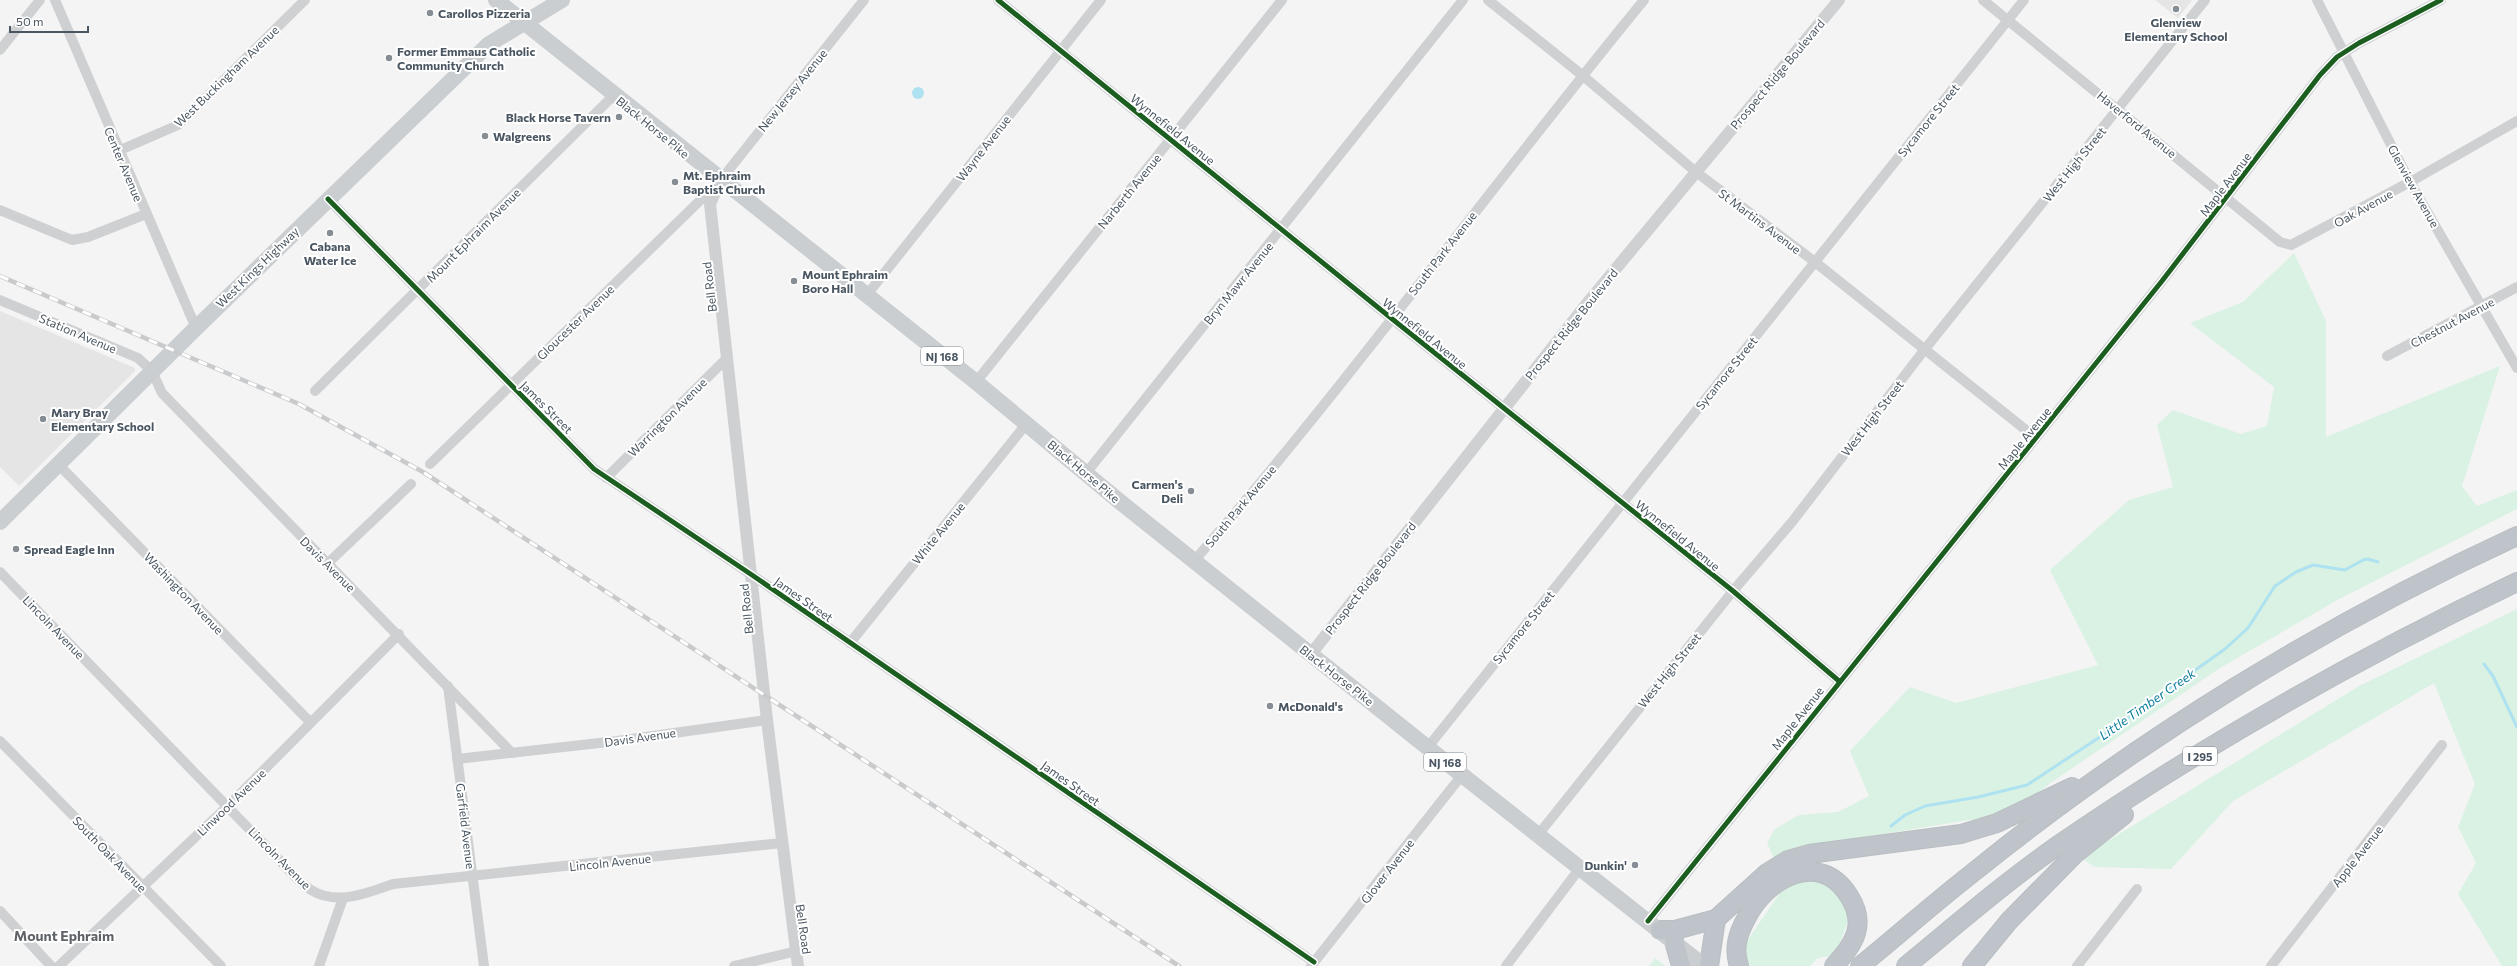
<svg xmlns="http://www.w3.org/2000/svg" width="2517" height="966" font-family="Commissioner,sans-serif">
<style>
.education{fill:#e6e5e6}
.green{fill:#d9f2e3}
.water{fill:#aee2f0}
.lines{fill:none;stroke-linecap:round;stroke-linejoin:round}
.stream{stroke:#aee2f0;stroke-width:3}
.motorway-casing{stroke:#b9bec3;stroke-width:20}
.minor{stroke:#ced0d2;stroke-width:10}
.tertiary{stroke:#ced0d2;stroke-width:12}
.primary{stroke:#caced1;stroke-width:16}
.motorway{stroke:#bec4c9;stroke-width:18}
.rail-casing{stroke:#c9cacc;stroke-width:4.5}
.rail{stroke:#fff;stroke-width:3;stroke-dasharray:9;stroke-linecap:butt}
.cycleway-casing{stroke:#fff;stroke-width:8}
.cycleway{stroke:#1b5e20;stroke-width:5}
.poi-dot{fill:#868d94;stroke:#fff;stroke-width:1.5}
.labels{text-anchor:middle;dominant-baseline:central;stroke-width:4;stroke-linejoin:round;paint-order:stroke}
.shield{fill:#fff;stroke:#808990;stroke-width:1}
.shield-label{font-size:11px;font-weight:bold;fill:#4a5661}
.poi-label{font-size:12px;font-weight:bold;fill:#4a5661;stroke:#fff;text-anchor:start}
.street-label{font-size:12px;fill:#4a5661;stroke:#fff}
.water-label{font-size:13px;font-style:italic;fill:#0c7c9b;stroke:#fff}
.quarter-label{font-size:14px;font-weight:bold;fill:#5f6368;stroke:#fff}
</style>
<rect width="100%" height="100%" fill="#f4f4f4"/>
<g class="education">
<polygon points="2155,0 2192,0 2178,18"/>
<polygon points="0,311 135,368 135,371 19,486 0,467"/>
</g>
<g class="green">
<polygon points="2294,253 2326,321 2326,437 2500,366 2462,486 2477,506 2517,490 2517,509 2341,598 2220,668 2049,784 2013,813 1839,841 1809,880 1836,886 1853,909 1835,955 1818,958 1810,966 1748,966 1745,944 1786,884 1767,843 1775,829 1799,815 1838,812 1869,796 1850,751 1910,687 1956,703 2098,665 2050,570 2129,500 2173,487 2157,425 2173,410 2241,434 2267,426 2274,387 2190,323 2243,302"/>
<polygon points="2517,609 2517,966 2502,966 2458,894 2476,863 2458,827 2475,784 2434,683 2233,801 2171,869 2095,867 2083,859 2098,847 2359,686"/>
<polygon points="1655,958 1665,966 1649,966"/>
</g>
<circle class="water" cx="918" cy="93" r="6"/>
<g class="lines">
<g class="stream">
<polyline points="2484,664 2493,676 2517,727"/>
<polyline points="1891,826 1905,815 1925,806 1978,797 2027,785 2112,729 2225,649 2248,628 2275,586 2296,572 2313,565 2345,570 2363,560 2368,559 2378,562"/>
</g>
<g class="motorway-casing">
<g id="motorway">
<polyline points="1660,930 1675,930 1716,919 1767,873 1788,860 1809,854 1961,834 1997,823 2072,787"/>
<polyline points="1674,941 1681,966"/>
<polyline points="1709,966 1716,919"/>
<path d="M1739 966C1733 948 1738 933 1747 917 1767 878 1820 849 1849 896 1856 907 1860 920 1856 933 1852 946 1843 956 1834 966"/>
<path d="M1860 966C1897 936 1933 904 1970 875 2134 742 2325 624 2517 536"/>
<path d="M1906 966C1956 925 2004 883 2057 846 2202 746 2358 658 2517 582"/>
<polyline points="1972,966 2009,921 2075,854 2124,815"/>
</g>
</g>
<g class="minor">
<polyline points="55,0 196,328"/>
<polyline points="998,0 1391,318 1733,591 1839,681"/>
<polyline points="1488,0 1582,75 1696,172 1815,262 2036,438"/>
<polyline points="1983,0 2280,242 2291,245 2410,182 2517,121"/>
<polyline points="2317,0 2410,182 2517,368"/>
<polyline points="0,50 40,0"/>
<polyline points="118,151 178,125 305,0"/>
<polyline points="328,199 594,469 752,575 1314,962"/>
<polyline points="0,210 72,240 88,237 146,214"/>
<polyline points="866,296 1101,0"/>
<polyline points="0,300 138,358 152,371 162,393 512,753"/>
<polyline points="2387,356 2517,287"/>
<polyline points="976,382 1282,0"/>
<polyline points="315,391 614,95"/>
<polyline points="58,464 310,722"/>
<polyline points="430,464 720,181 864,0"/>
<polyline points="1087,472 1463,0"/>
<polyline points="606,478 728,357"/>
<path d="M1194 561C1351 380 1492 185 1644 0"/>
<polyline points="327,564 411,484"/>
<path d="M0 572 284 865C292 873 301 884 311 890 337 906 367 893 393 884L782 843"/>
<polyline points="850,643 1027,423"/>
<polyline points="448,686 484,966"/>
<polyline points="0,741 221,966"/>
<polyline points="1428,747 2024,0"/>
<polyline points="457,759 617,741 767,720"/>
<polyline points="1538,835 1733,591 1792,522 1925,349 2205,0"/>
<polyline points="0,911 51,966"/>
<polyline points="1648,921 2162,281 2320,75 2337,57 2359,43 2441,0"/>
<polyline points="59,966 228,806 399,634"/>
<polyline points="319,966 343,898"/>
<polyline points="734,966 797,951"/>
<polyline points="1311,966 1462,775"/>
<polyline points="1506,966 1580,868"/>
<polyline points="2077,966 2137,889"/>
<polyline points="2271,966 2442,745"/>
</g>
<g class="tertiary">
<polyline points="720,181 710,204 767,720 798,966"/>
<polyline points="1311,654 1589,301 1839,0"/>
</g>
<g class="primary">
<polyline points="496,0 976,382 1119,501 1462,775 1704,966"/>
<polyline points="0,522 196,328 489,44 562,0"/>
</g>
<use href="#motorway" class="motorway"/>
<g class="rail-casing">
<polyline id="rail" points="0,276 299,404 423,472 1179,966"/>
</g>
<use href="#rail" class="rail"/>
<g class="cycleway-casing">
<g id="cycleway">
<polyline points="998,0 1391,318 1733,591 1839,681"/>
<polyline points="328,199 594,469 752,575 1314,962"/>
<polyline points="1648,921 2162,281 2320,75 2337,57 2359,43 2441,0"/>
</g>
</g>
<use href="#cycleway" class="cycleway"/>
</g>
<g class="poi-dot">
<circle cx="2176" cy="9" r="4"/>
<circle cx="430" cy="13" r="4"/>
<circle cx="389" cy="58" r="4"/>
<circle cx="619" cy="117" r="4"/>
<circle cx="485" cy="136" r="4"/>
<circle cx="675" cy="182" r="4"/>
<circle cx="330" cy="233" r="4"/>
<circle cx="794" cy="281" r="4"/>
<circle cx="43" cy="419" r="4"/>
<circle cx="1191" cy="491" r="4"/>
<circle cx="16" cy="549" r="4"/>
<circle cx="1270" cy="706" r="4"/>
<circle cx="1635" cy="865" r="4"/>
</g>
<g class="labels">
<g class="shield">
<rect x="921" y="347" width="42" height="18" rx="3"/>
<rect x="2183" y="747" width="34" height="18" rx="3"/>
<rect x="1424" y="753" width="42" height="18" rx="3"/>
</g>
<g class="shield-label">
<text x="942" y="356">NJ 168</text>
<text x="2200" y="756">I 295</text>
<text x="1445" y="762">NJ 168</text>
</g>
<g class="poi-label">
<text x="438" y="13">Carollos Pizzeria</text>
<text x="2176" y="22" text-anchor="middle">Glenview<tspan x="2176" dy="14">Elementary School</tspan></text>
<text x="397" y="51">Former Emmaus Catholic<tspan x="397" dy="14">Community Church</tspan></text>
<text x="611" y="117" text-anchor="end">Black Horse Tavern</text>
<text x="493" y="136">Walgreens</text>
<text x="683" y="175">Mt. Ephraim<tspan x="683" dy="14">Baptist Church</tspan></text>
<text x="330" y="246" text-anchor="middle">Cabana<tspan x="330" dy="14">Water Ice</tspan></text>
<text x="802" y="274">Mount Ephraim<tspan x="802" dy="14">Boro Hall</tspan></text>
<text x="51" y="412">Mary Bray<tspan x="51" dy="14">Elementary School</tspan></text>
<text x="1183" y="484" text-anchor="end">Carmen's<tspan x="1183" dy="14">Deli</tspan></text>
<text x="24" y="549">Spread Eagle Inn</text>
<text x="1278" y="706">McDonald's</text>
<text x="1627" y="865" text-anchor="end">Dunkin'</text>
</g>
<g class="street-label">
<text transform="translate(1777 74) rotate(-50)">Prospect Ridge Boulevard</text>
<text transform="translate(226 76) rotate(-44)">West Buckingham Avenue</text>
<text transform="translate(792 90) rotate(-51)">New Jersey Avenue</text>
<text transform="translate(1928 120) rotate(-51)">Sycamore Street</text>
<text transform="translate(2137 124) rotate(39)">Haverford Avenue</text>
<text transform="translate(653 127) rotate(39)">Black Horse Pike</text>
<text transform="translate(1173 129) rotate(39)">Wynnefield Avenue</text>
<text transform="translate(983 148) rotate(-52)">Wayne Avenue</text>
<text transform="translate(124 164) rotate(67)">Center Avenue</text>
<text transform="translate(2074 164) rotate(-51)">West High Street</text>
<text transform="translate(2225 184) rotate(-53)">Maple Avenue</text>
<text transform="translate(2414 186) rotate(61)">Glenview Avenue</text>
<text transform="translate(1129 191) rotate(-51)">Narberth Avenue</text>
<text transform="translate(2363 208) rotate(-29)">Oak Avenue</text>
<text transform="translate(1760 221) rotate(37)">St Martins Avenue</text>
<text transform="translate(473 235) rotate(-45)">Mount Ephraim Avenue</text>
<text transform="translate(1442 253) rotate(-52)">South Park Avenue</text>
<text transform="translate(257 267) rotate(-44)">West Kings Highway</text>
<text transform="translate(1238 283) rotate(-51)">Bryn Mawr Avenue</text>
<text transform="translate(709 287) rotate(-97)">Bell Road</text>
<text transform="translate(575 322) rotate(-44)">Gloucester Avenue</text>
<text transform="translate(2452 322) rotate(-28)">Chestnut Avenue</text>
<text transform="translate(1571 324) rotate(-51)">Prospect Ridge Boulevard</text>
<text transform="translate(78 333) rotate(23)">Station Avenue</text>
<text transform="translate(1425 333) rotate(39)">Wynnefield Avenue</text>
<text transform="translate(1726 373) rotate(-51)">Sycamore Street</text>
<text transform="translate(547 407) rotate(45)">James Street</text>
<text transform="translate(667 417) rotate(-45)">Warrington Avenue</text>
<text transform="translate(1872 418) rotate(-52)">West High Street</text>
<text transform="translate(2024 438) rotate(-51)">Maple Avenue</text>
<text transform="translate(1084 471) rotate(40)">Black Horse Pike</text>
<text transform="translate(1240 506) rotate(-50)">South Park Avenue</text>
<text transform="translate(938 533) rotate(-51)">White Avenue</text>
<text transform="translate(1678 535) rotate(39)">Wynnefield Avenue</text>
<text transform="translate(328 564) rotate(45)">Davis Avenue</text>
<text transform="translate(1370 578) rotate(-52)">Prospect Ridge Boulevard</text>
<text transform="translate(184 593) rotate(46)">Washington Avenue</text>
<text transform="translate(804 599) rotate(35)">James Street</text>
<text transform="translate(746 609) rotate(-96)">Bell Road</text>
<text transform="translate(54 627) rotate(46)">Lincoln Avenue</text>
<text transform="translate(1523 627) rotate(-51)">Sycamore Street</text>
<text transform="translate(1669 670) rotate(-51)">West High Street</text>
<text transform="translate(1337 675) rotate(38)">Black Horse Pike</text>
<text transform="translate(1797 718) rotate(-52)">Maple Avenue</text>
<text transform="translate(640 737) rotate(-8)">Davis Avenue</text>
<text transform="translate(1071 783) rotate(35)">James Street</text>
<text transform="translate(231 802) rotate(-44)">Linwood Avenue</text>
<text transform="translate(466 826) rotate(83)">Garfield Avenue</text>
<text transform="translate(110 854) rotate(46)">South Oak Avenue</text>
<text transform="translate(2357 856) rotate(-52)">Apple Avenue</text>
<text transform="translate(280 858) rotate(45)">Lincoln Avenue</text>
<text transform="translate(610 862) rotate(-6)">Lincoln Avenue</text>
<text transform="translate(1387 871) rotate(-52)">Glover Avenue</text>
<text transform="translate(804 929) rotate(82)">Bell Road</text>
</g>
<g class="water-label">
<text transform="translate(2147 704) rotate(-35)">Little Timber Creek</text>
</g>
<g class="quarter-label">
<text x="64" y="935">Mount Ephraim</text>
</g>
</g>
<path d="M10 26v6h78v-6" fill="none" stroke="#4a5661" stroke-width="2"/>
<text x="16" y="26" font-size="12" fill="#4a5661" stroke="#ffffff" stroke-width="3" paint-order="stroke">50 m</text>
</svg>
